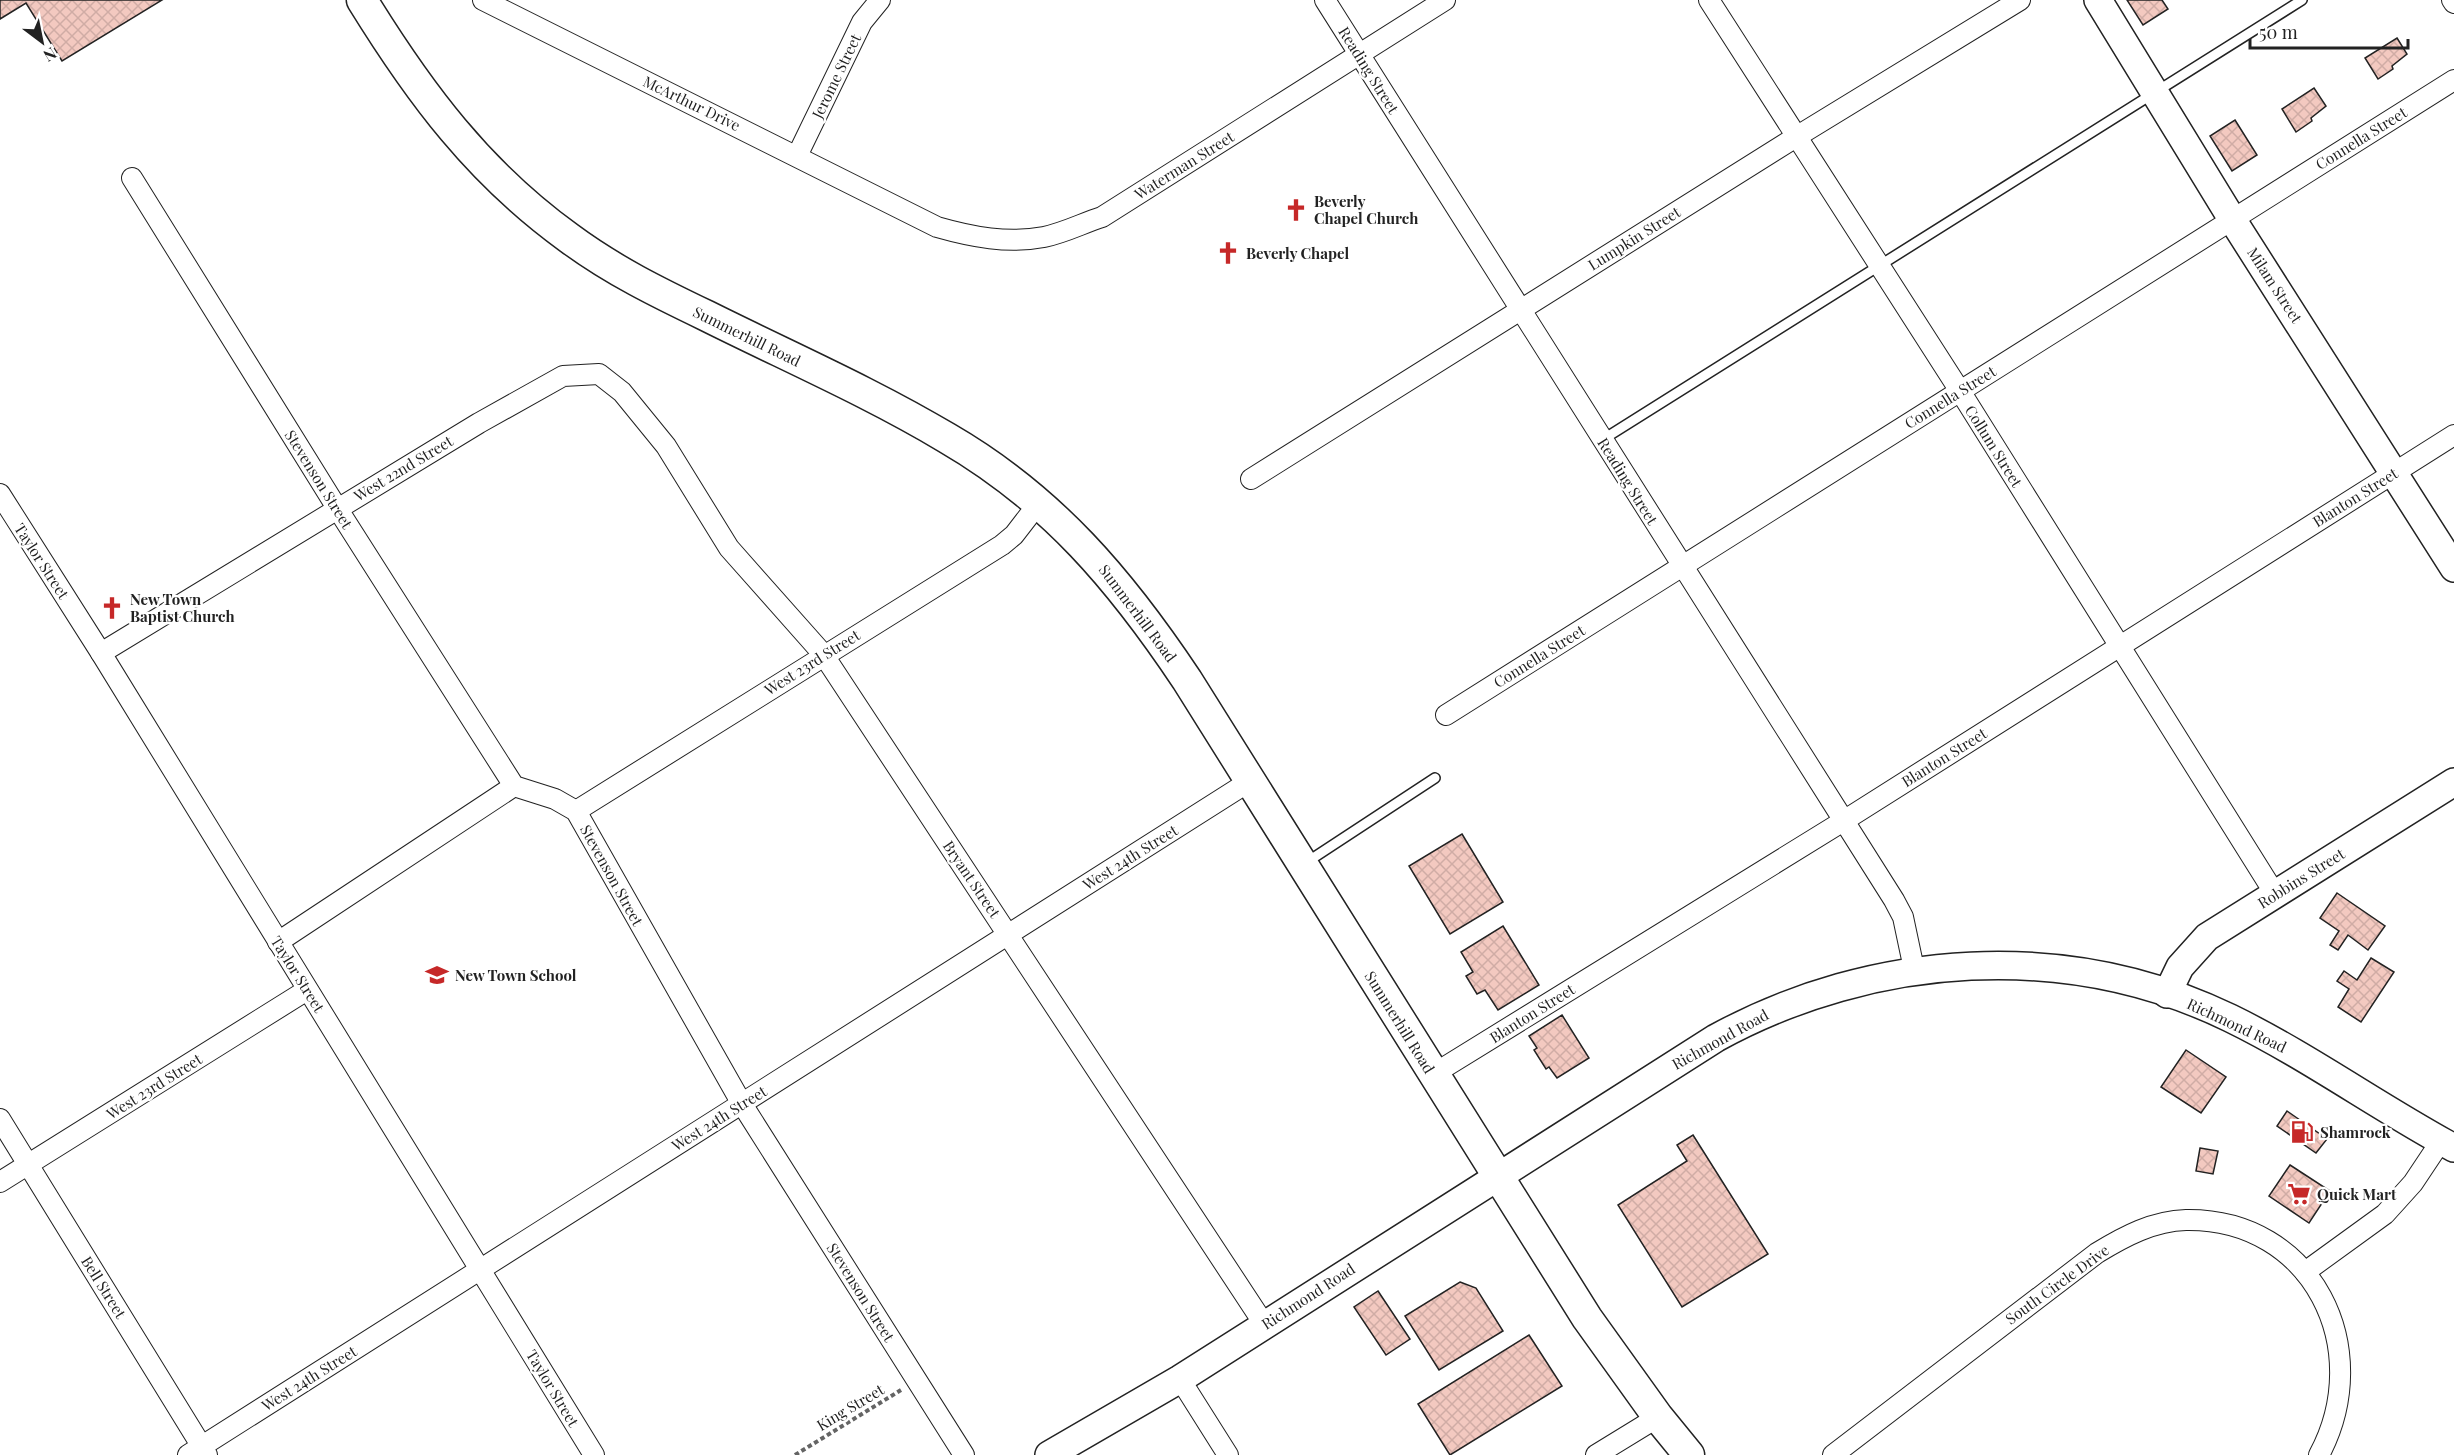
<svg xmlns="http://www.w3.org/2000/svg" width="2454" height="1455" font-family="'Playfair Display',serif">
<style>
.building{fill:url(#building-cross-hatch);stroke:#222;stroke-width:1.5}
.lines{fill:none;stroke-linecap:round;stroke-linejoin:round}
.lane-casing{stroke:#222;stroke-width:12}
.street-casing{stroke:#222;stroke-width:22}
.secondary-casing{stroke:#222;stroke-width:30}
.primary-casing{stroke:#222;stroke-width:33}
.path{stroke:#646464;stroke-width:4;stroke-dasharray:4.5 3;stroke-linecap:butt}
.lane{stroke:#fff;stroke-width:9}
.street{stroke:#fff;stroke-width:20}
.secondary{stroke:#fff;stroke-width:27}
.primary{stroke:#fff;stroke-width:30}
.labels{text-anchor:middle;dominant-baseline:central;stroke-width:4.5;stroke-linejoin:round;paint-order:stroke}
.street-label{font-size:15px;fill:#222;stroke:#fff}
.poi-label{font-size:15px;font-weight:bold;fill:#222;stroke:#fff;text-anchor:start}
</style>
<defs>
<pattern id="building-cross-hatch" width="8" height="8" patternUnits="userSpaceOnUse" patternTransform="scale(1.5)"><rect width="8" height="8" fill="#f3c9c0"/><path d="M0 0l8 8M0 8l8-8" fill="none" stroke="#d0aca5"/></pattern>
</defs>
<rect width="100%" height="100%" fill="#fff"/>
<g class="building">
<polygon points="0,0 162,0 62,61 26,3 0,19"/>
<polygon points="2127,0 2162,0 2168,9 2143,25"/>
<polygon points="2397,38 2407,54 2392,66 2393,69 2378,79 2365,58"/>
<polygon points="2314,88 2326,106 2311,118 2312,121 2296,132 2282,109"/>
<polygon points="2235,120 2257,155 2232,171 2210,136"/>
<polygon points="1462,834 1503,902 1450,934 1409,866"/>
<polygon points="2337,893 2385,926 2368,950 2348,935 2338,950 2330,945 2339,931 2320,918"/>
<polygon points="1503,926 1539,985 1498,1010 1485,990 1477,994 1466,976 1473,972 1461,952"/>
<polygon points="2371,958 2394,972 2361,1022 2338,1007 2349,989 2337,981 2344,971 2357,980"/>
<polygon points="1562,1015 1589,1058 1557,1078 1549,1067 1546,1069 1534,1050 1537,1048 1529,1036"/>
<polygon points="2186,1050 2226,1077 2201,1113 2161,1087"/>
<polygon points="2287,1111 2327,1139 2316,1153 2277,1126"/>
<polygon points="1693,1135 1768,1254 1682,1307 1618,1205 1687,1161 1677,1145"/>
<polygon points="2200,1148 2218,1151 2213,1174 2196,1171"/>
<polygon points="2290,1165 2330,1191 2309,1223 2269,1196"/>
<polygon points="1460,1282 1476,1288 1503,1331 1439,1370 1405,1316"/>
<polygon points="1378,1291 1410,1339 1386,1355 1354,1307"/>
<polygon points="1529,1335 1562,1386 1450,1455 1418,1404"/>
</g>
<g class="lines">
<g class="lane-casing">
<g id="lane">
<polyline points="1602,440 2302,0"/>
<polyline points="1307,862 1435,778"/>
</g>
</g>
<g class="street-casing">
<g id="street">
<path d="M483 0 937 227C972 237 1008 244 1044 237 1064 233 1083 223 1102 217L1445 0"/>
<polyline points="1325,0 1894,900 1903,917 1914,969"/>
<polyline points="1709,0 1960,391 2275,894"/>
<polyline points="2452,0 2454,3"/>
<polyline points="797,156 862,22 880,0"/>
<polyline points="132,178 337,508 514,786 555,799 576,811 742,1104 964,1455"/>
<polyline points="1251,479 1796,137 2020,0"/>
<polyline points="0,494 101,653 594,1455"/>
<polyline points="101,653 479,423 563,376 599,374 622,392 666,446 729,548 823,654 1264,1324"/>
<polyline points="1446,715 2454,80"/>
<polyline points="576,811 1002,545 1014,535 1038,504"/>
<polyline points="278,942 514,786"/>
<polyline points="1432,1075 1845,820 2454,435"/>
<polyline points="0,1119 207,1455"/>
<polyline points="0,1182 307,990"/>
<polyline points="2305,1272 2385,1214 2413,1183 2441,1141"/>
<polyline points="1180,1379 1228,1455"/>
<polyline points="188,1455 1250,781"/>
<polyline points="1596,1455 1658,1417"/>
<path d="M1833 1455 2097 1253C2125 1236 2153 1221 2186 1220 2313 1218 2376 1349 2319 1455"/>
</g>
</g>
<g class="secondary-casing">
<g id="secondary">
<polyline points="2098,0 2232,219 2454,568"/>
<polyline points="2167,994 2180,967 2207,937 2454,782"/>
<path d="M1049 1455 1180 1379 1716 1038C1873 952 2067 939 2230 1018 2308 1056 2378 1107 2454 1148"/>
</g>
</g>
<g class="primary-casing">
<path id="primary" d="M362 0C420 94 479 173 569 238 612 270 659 293 707 316 787 356 870 392 947 438 1052 499 1121 581 1187 680L1587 1318 1658 1417 1689 1455"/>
</g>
<polyline class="path" points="795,1455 901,1390"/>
<use href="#lane" class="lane"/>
<use href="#street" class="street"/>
<use href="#secondary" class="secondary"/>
<use href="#primary" class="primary"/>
</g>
<defs>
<g id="church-bare" transform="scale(1.8)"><path d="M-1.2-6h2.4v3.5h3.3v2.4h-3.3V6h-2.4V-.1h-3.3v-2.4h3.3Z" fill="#c62828" stroke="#fff" stroke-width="2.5" paint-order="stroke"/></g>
<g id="school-bare" transform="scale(1.8)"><path d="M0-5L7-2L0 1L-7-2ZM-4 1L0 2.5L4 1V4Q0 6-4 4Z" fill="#c62828" stroke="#fff" stroke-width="2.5" paint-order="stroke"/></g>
<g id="fuel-bare" transform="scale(1.8)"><path d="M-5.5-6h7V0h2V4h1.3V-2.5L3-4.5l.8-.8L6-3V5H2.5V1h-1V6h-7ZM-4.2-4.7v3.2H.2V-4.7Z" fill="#c62828" stroke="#fff" stroke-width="2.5" paint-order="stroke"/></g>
<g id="supermarket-bare" transform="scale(1.8)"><path d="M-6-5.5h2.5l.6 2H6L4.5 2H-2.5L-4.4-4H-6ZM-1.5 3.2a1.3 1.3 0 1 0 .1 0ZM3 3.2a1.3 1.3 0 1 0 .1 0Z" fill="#c62828" stroke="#fff" stroke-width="2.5" paint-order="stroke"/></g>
</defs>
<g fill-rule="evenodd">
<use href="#church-bare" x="1296" y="210"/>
<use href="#church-bare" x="1228" y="253"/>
<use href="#church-bare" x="112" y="608"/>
<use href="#school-bare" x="437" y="975"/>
<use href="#fuel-bare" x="2302" y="1132"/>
<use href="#supermarket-bare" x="2299" y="1194"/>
</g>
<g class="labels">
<g class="street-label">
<text transform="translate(1369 70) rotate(58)">Reading Street</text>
<text transform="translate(836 76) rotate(-64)">Jerome Street</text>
<text transform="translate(692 103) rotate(26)">McArthur Drive</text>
<text transform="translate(2361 138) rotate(-32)">Connella Street</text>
<text transform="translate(1184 165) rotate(-32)">Waterman Street</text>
<text transform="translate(1634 238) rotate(-32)">Lumpkin Street</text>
<text transform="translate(2275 285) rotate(57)">Milam Street</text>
<text transform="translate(747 336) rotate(26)">Summerhill Road</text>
<text transform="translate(1950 397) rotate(-32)">Connella Street</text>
<text transform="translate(1994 446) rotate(58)">Collum Street</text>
<text transform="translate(403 468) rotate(-31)">West 22nd Street</text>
<text transform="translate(319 479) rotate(58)">Stevenson Street</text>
<text transform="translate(1628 481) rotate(58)">Reading Street</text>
<text transform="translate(2355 497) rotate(-32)">Blanton Street</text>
<text transform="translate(42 561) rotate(57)">Taylor Street</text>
<text transform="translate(1138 613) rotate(53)">Summerhill Road</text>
<text transform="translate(1539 656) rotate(-32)">Connella Street</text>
<text transform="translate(812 662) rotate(-32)">West 23rd Street</text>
<text transform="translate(1944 757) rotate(-32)">Blanton Street</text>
<text transform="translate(1130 857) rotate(-32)">West 24th Street</text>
<text transform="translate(612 875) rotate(61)">Stevenson Street</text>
<text transform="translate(2301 878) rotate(-32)">Robbins Street</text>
<text transform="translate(972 879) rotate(56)">Bryant Street</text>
<text transform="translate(298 974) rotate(58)">Taylor Street</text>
<text transform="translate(1532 1013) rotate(-32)">Blanton Street</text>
<text transform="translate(1400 1022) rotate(58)">Summerhill Road</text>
<text transform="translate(2237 1025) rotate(25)">Richmond Road</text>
<text transform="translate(1720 1039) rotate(-29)">Richmond Road</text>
<text transform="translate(154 1086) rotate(-32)">West 23rd Street</text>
<text transform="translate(719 1118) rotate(-32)">West 24th Street</text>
<text transform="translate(2057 1284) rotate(-36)">South Circle Drive</text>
<text transform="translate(104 1287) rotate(58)">Bell Street</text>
<text transform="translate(861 1292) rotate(58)">Stevenson Street</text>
<text transform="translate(1308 1296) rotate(-33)">Richmond Road</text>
<text transform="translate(309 1378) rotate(-32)">West 24th Street</text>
<text transform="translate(553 1388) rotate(59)">Taylor Street</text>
<text transform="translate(850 1407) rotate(-31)">King Street</text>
</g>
<g class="poi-label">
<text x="1314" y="201">Beverly<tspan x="1314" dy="17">Chapel Church</tspan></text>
<text x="1246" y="253">Beverly Chapel</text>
<text x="130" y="599">New Town<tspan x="130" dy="17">Baptist Church</tspan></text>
<text x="455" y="975">New Town School</text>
<text x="2320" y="1132">Shamrock</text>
<text x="2317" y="1194">Quick Mart</text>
</g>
</g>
<g transform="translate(42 42) rotate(148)" stroke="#ffffff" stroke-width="4.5" paint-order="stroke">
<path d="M0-4.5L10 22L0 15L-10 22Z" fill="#222222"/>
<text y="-9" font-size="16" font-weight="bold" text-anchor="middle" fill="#222222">N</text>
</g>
<path d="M2250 39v9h158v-9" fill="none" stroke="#222222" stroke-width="3"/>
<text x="2259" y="39" font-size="18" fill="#222222" stroke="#ffffff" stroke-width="4.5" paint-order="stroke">50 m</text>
</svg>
